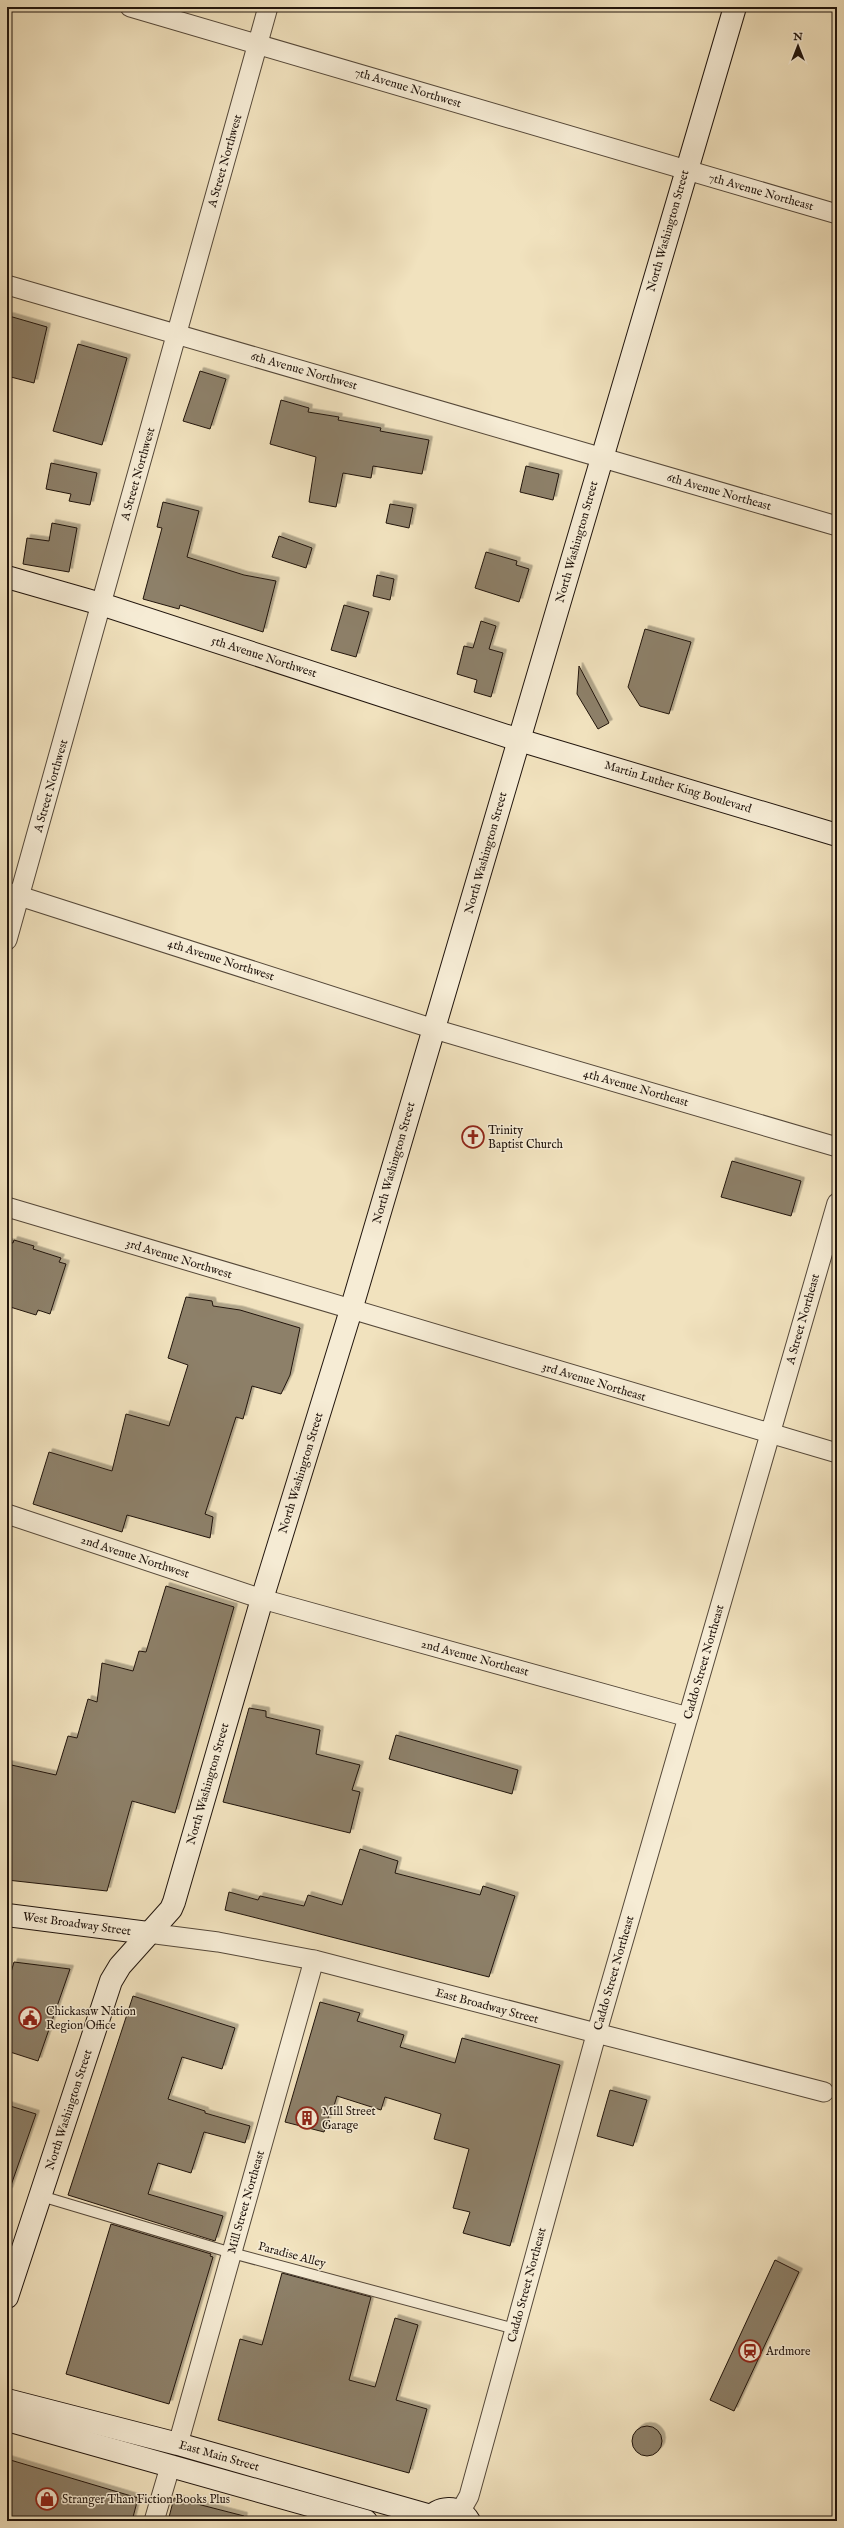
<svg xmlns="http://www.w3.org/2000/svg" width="844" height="2528" font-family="'IM FELL English',serif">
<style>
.building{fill:#8d8069;stroke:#21150d;filter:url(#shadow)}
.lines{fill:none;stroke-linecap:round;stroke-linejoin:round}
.lane-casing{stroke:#554839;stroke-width:12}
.street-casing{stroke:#554839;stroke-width:21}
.secondary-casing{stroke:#21150d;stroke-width:24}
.lane{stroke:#f6ecd5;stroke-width:10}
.street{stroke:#f6ecd5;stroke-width:19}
.secondary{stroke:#f6ecd5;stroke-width:22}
.labels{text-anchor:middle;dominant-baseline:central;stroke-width:3;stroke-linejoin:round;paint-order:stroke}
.street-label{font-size:12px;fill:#21150d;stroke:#f6ecd5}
.poi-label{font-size:12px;fill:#21150d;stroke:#f6ecd5;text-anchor:start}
</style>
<defs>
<filter id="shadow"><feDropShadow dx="3.5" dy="-3.5" stdDeviation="0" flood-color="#0004"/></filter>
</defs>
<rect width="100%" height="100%" fill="#f1e2be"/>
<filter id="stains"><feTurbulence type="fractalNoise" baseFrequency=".005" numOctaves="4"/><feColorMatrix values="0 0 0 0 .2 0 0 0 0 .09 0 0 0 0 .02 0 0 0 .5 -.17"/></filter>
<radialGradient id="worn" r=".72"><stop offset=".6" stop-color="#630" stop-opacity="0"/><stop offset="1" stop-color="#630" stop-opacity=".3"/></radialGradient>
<g class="building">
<polygon points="9,316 47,327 34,383 7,376 7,326"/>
<polygon points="78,344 127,358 102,445 53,431"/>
<polygon points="200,371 226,379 210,429 183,421"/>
<polygon points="281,400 309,408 308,412 339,417 338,420 381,428 380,431 429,440 422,474 373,466 371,478 343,473 336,507 309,502 316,457 270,444"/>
<polygon points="51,463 97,473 90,505 69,501 71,494 46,489"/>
<polygon points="526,466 559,474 553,500 520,492"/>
<polygon points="163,502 199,511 187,557 244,575 276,581 263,632 180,605 179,609 143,599 162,528 157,527"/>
<polygon points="390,504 413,508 409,528 386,523"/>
<polygon points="52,523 77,528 69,572 23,564 27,538 49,541"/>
<polygon points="279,536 312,548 306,568 272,557"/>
<polygon points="486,552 517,561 516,565 529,569 519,602 475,588"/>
<polygon points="377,575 394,579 390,600 373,596"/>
<polygon points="344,605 369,612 356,657 331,650"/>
<polygon points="481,621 496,626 489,649 503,653 491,697 474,692 477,680 457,674 464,646 473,648"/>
<polygon points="645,629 691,642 669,714 640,706 628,687"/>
<polygon points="579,666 609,723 598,729 577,694"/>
<polygon points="732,1161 801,1181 791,1216 721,1197"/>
<polygon points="14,1240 34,1246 33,1249 61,1258 59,1262 66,1264 50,1314 38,1310 36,1315 7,1306 7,1242 13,1243"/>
<polygon points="186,1297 212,1301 213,1306 240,1310 300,1328 290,1375 281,1394 252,1386 243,1419 236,1417 205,1514 213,1517 210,1538 127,1515 122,1532 33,1504 49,1452 112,1471 126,1414 169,1426 188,1365 168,1358"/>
<polygon points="166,1586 234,1607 175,1813 132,1801 107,1891 7,1880 7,1764 56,1775 68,1736 77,1738 88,1699 97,1702 102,1663 133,1671 139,1651 146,1652"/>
<polygon points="249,1708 266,1711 266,1717 320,1730 316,1754 360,1765 352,1790 360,1792 350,1833 223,1802"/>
<polygon points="396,1735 518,1770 512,1794 389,1759"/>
<polygon points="360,1849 398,1861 395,1873 480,1895 483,1886 515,1896 489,1977 225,1910 229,1892 258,1900 260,1896 304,1906 308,1895 342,1905"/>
<polygon points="14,1962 70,1969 38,2061 7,2051 7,1986"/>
<polygon points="133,1996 235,2028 222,2069 182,2057 168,2099 205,2111 205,2113 250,2126 245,2143 204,2132 191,2173 158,2163 148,2194 223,2216 215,2241 68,2195"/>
<polygon points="320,2002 360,2013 357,2021 404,2035 400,2047 455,2063 462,2038 560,2065 510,2246 463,2233 470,2212 453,2208 469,2149 434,2139 441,2114 385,2097 381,2110 337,2096 333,2109 331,2108 324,2132 285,2122"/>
<polygon points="610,2090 647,2100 633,2146 597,2136"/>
<polygon points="7,2105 36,2114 9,2191 7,2191"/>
<polygon points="111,2224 211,2254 210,2256 213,2257 169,2404 66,2374"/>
<polygon points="775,2260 799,2272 734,2411 710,2400"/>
<polygon points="282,2273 371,2297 349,2380 375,2387 395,2318 418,2325 396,2400 427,2409 409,2473 218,2420 240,2339 262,2345"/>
<circle cx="647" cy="2441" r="15"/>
<polygon points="7,2459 138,2498 132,2521 7,2521"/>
<polygon points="174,2498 244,2516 243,2521 168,2521"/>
</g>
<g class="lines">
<g class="lane-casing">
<polyline id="lane" points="41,2196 232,2253 515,2329"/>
</g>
<g class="street-casing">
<g id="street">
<polyline points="130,7 837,214"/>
<polyline points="7,285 837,526"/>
<polyline points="7,892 434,1029 837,1147"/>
<polyline points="7,940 268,7"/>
<polyline points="7,1207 837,1453"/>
<polyline points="7,1514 262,1599 688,1717"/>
<polyline points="148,1933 218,1942 314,1960 824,2092"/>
<polyline points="178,2444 314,1960"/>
<polyline points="460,2512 469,2496 596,2035 837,1203"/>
<polyline points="154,2521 170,2467"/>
</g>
</g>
<g class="secondary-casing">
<g id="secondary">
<polyline points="7,577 101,604 519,740 837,835"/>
<polyline points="7,1915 148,1933"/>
<polyline points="7,2297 111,1981 120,1966 171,1909 174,1902 262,1599 351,1310 735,7"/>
<polyline points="7,2400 178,2444 431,2516"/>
<polyline points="7,2420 366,2521"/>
<path d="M427 2521C438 2506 459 2504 469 2521"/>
</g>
</g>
<use href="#lane" class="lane"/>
<use href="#street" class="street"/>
<use href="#secondary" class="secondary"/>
</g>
<defs>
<g id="church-ring" transform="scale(1.15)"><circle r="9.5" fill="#f6ecd5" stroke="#8f2418" stroke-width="1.5"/><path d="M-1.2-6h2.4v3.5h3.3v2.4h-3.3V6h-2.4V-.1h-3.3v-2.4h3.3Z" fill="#8f2418"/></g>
<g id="civic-ring" transform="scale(1.15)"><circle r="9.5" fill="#f6ecd5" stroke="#8f2418" stroke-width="1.5"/><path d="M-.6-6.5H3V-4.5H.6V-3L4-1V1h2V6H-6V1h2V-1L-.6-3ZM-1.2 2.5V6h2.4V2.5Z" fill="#8f2418"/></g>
<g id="building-ring" transform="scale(1.15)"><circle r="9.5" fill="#f6ecd5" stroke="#8f2418" stroke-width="1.5"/><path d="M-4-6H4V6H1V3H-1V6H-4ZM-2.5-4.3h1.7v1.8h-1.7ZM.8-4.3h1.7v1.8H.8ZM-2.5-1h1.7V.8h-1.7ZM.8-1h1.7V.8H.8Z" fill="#8f2418"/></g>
<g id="station-ring" transform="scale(1.15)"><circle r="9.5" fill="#f6ecd5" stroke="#8f2418" stroke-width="1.5"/><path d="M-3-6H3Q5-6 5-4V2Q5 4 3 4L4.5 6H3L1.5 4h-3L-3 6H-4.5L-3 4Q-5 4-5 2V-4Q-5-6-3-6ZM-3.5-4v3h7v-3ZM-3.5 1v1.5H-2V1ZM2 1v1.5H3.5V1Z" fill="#8f2418"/></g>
<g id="shop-ring" transform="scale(1.15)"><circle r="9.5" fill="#f6ecd5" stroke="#8f2418" stroke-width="1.5"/><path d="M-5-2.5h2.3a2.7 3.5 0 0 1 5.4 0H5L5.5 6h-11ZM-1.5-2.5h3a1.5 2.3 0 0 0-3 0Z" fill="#8f2418"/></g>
</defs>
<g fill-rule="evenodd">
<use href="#church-ring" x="473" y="1137"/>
<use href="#civic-ring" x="30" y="2018"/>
<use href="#building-ring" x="307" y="2118"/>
<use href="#station-ring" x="750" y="2351"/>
<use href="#shop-ring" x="47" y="2499"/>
</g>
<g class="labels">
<g class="street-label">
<text transform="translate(408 88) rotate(17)">7th Avenue Northwest</text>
<text transform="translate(225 161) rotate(-74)">A Street Northwest</text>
<text transform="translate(761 192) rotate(16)">7th Avenue Northeast</text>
<text transform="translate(668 231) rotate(-74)">North Washington Street</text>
<text transform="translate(304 371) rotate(16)">6th Avenue Northwest</text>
<text transform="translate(138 474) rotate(-74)">A Street Northwest</text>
<text transform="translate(719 492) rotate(16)">6th Avenue Northeast</text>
<text transform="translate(577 542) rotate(-74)">North Washington Street</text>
<text transform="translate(264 657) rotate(18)">5th Avenue Northwest</text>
<text transform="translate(51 786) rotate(-74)">A Street Northwest</text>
<text transform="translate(678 787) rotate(17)">Martin Luther King Boulevard</text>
<text transform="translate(486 853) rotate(-74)">North Washington Street</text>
<text transform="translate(221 960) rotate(18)">4th Avenue Northwest</text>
<text transform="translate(636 1088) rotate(16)">4th Avenue Northeast</text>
<text transform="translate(394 1163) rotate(-74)">North Washington Street</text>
<text transform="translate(179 1259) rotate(17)">3rd Avenue Northwest</text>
<text transform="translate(803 1319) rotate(-74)">A Street Northeast</text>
<text transform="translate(594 1382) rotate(17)">3rd Avenue Northeast</text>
<text transform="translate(301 1473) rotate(-73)">North Washington Street</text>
<text transform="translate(135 1557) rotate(18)">2nd Avenue Northwest</text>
<text transform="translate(475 1658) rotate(15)">2nd Avenue Northeast</text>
<text transform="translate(704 1662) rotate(-74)">Caddo Street Northeast</text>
<text transform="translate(208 1784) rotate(-74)">North Washington Street</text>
<text transform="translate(77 1924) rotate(8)">West Broadway Street</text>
<text transform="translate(614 1973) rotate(-74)">Caddo Street Northeast</text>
<text transform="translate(487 2006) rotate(15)">East Broadway Street</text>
<text transform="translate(69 2110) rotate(-72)">North Washington Street</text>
<text transform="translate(246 2202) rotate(-74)">Mill Street Northeast</text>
<text transform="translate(292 2255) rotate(15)">Paradise Alley</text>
<text transform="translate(527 2285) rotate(-75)">Caddo Street Northeast</text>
<text transform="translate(219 2456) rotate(16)">East Main Street</text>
</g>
<g class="poi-label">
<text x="488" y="1130">Trinity<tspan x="488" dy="14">Baptist Church</tspan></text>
<text x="46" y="2011">Chickasaw Nation<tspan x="46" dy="14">Region Office</tspan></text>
<text x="322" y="2111">Mill Street<tspan x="322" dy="14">Garage</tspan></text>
<text x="766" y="2351">Ardmore</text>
<text x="62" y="2499">Stranger Than Fiction Books Plus</text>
</g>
</g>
<rect width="844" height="2528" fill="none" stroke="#f1e2be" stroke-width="24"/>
<rect x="8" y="8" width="828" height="2512" fill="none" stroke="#21150d" stroke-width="2"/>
<rect x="12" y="12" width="820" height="2504" fill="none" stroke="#21150d"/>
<g transform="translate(798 46)" stroke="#f6ecd5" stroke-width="3" paint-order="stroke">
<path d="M0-3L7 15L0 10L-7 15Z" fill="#21150d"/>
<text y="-6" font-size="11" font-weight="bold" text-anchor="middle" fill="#21150d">N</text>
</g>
<rect width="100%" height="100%" filter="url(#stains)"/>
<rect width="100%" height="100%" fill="url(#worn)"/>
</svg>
